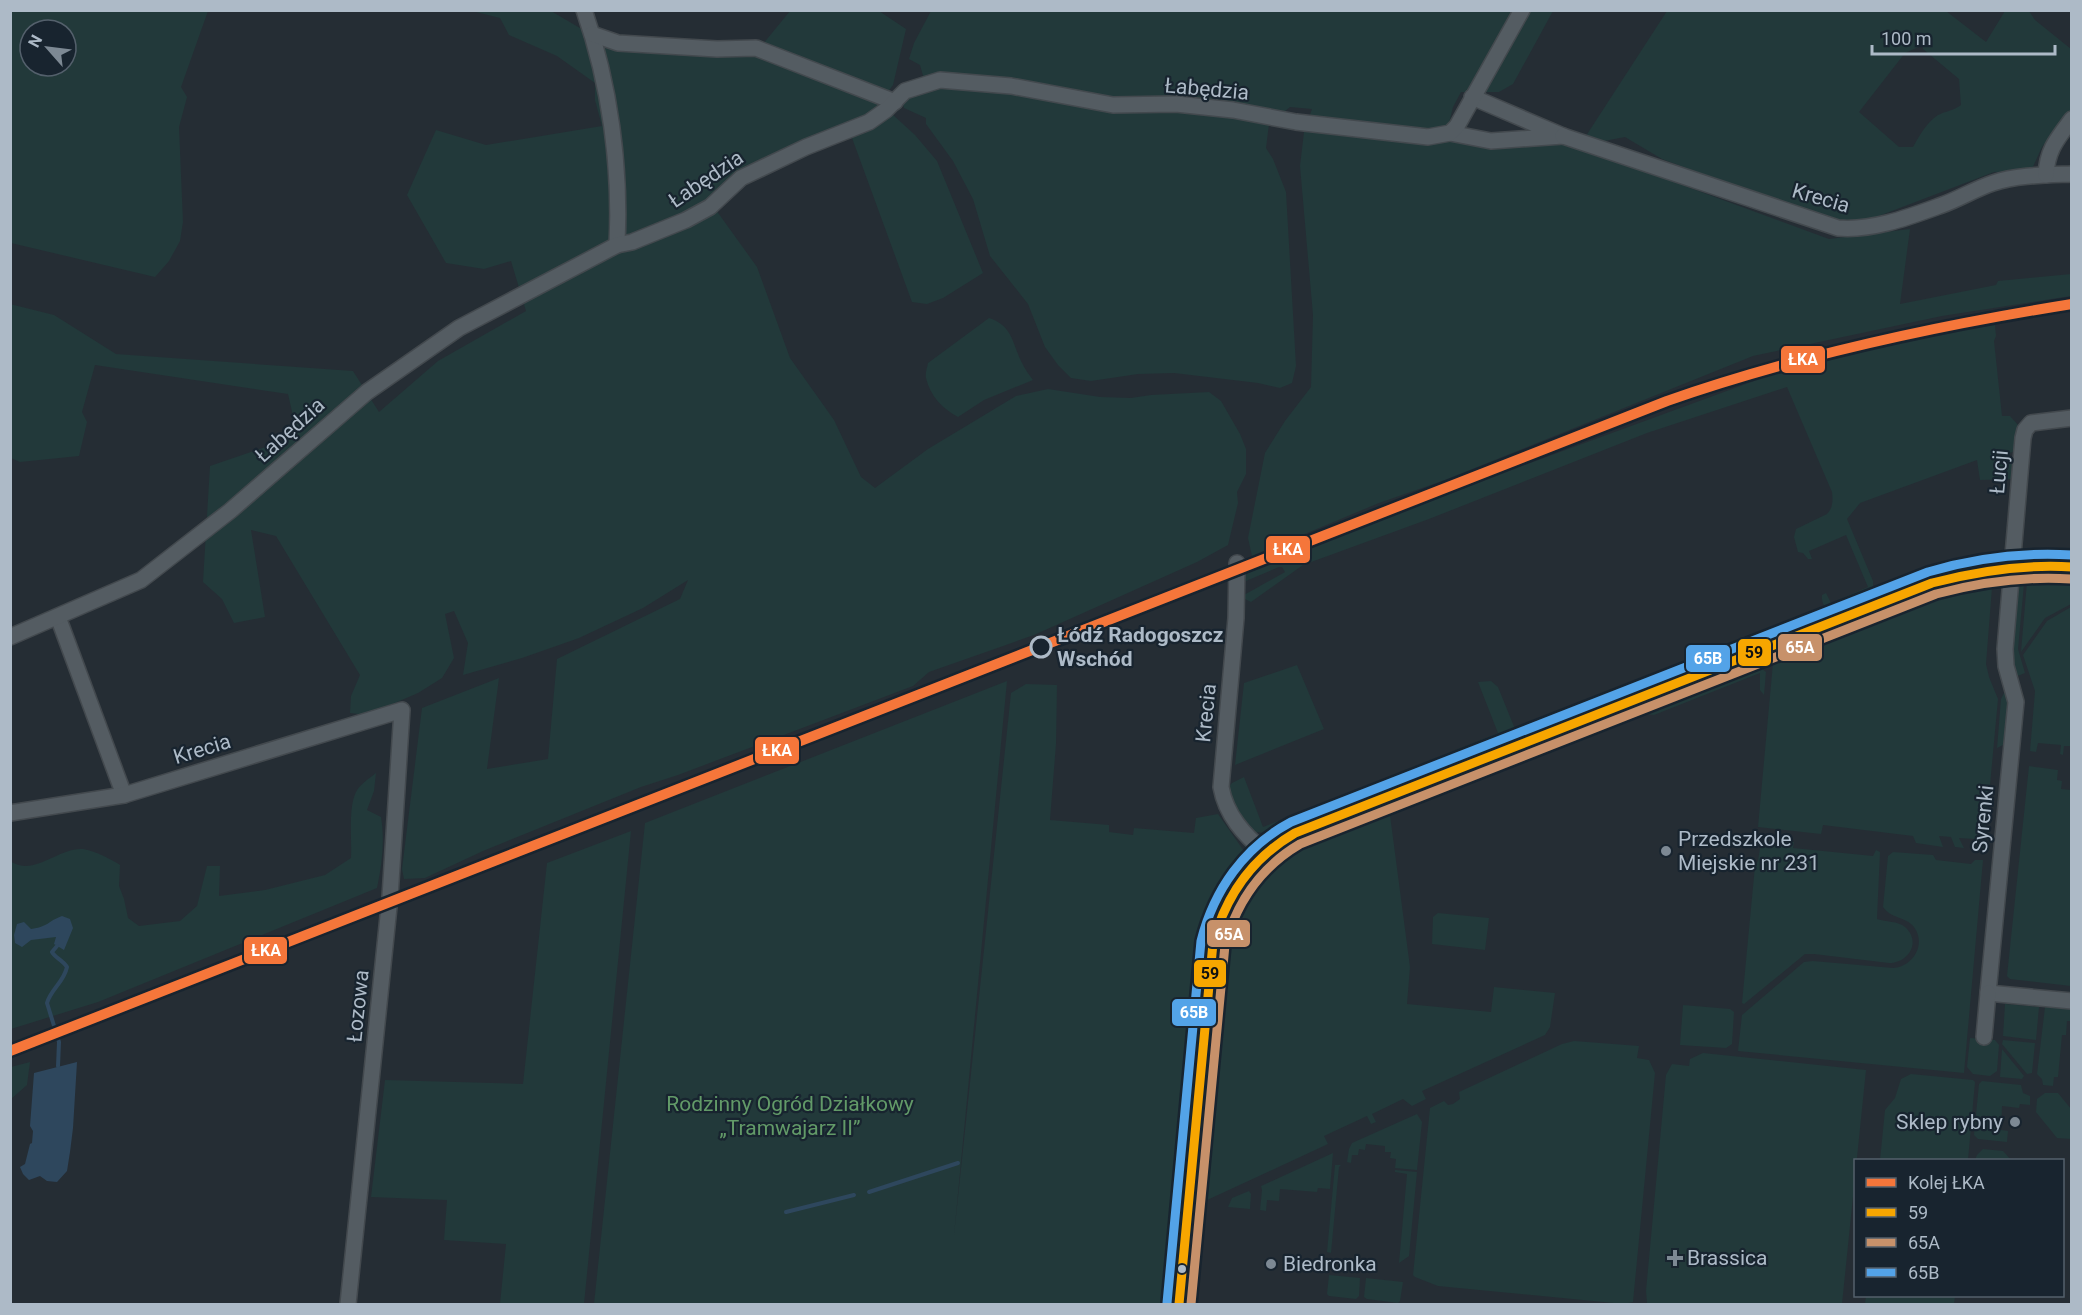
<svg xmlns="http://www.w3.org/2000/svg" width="2082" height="1315" font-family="Roboto,sans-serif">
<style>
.green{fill:#22393a;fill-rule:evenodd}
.water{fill:#2e475d}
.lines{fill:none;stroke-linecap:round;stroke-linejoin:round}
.stream{stroke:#2e475d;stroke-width:4}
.minor-casing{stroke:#43494e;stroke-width:18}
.minor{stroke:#545c62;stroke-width:15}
.bus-1-casing{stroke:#18242f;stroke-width:14}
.bus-2-casing{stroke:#18242f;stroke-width:14}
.bus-3-casing{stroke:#18242f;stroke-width:14}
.bus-1{stroke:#f7a600;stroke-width:9}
.bus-2{stroke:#c7916a;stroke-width:9}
.bus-3{stroke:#53a3e8;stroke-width:9}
.rail-1-casing{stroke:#18242f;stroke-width:15}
.rail-1{stroke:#f5763a;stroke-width:10}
.stop-dot{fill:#18242f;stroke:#adbac7;stroke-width:3}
.poi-dot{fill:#7d8994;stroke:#18242f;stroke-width:2}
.bus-dot{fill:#adbac7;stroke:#18242f;stroke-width:2}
.labels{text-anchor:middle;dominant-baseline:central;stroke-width:4.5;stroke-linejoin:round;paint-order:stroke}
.street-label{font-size:21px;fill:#adbac7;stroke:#18242f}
.stop-label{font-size:21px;font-weight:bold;fill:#adbac7;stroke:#18242f;text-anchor:start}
.poi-label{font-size:21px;fill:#adbac7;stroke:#18242f;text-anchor:start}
.park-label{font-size:21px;fill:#629a68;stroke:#18242f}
.line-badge{stroke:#18242f;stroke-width:2}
.badge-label{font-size:16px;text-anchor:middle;font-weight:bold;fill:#fff}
.pale-badge-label{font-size:16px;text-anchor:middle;font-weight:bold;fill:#111}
</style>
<rect width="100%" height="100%" fill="#252d34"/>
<g class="green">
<path d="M11 10 208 11 181 87 187 97 179 127 183 222 180 241 169 261 155 277 11 243ZM30 30H66V66H30Z"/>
<polygon points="472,11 551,11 619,51 754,55 790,11 879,11 906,29 893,85 880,103 915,135 937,161 983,273 943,298 927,304 912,302 848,127 763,162 716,210 757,267 790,358 834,420 861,477 875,488 928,449 1016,396 1048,389 1100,397 1131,398 1151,395 1209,392 1221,401 1240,434 1246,449 1246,474 1237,492 1238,503 1228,545 1197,562 1034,635 929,672 913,686 678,775 641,787 483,851 425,878 404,879 402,869 422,708 499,678 487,769 548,759 557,659 680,599 688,580 643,608 579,638 522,658 463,675 468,643 454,611 445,614 454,658 442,678 418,693 367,715 350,713 351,696 360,675 276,536 251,530 265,617 234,623 222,599 203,582 210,466 289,439 296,429 288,394 95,365 82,412 87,422 79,456 20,462 11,458 10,304 54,315 116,354 353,371 379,412 438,361 526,311 511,261 484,269 446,263 407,195 436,130 486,145 602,126 595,100 595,83 557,56 509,35 500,18"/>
<polygon points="931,11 1553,11 1513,84 1499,92 1461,92 1453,107 1449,123 1457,140 1560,140 1829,239 1910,229 1900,304 1996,285 1998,281 2071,274 2071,296 1942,316 1753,356 1445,480 1379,503 1252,556 1248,538 1265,453 1285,421 1311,387 1313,315 1300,166 1304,132 1312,109 1290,107 1269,124 1266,148 1273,159 1286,192 1296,366 1292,383 1280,388 1258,383 1174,373 1138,374 1091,381 1071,378 1058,365 1045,347 1028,304 990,256 973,199 953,161 926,124 926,118 904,108 901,98 924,79 920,65 909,59 914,43"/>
<path d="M1667 11H1946L1986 42 2005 11H2029L2035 20 2071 49V110L2042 147 2031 171 1994 172 1863 222 1840 220 1748 191 1662 159 1625 137 1604 141 1584 139ZM1923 45V49L1959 79 1961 105C1953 111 1946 111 1938 115 1926 123 1920 135 1913 147H1899L1859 112 1905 53Z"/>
<path d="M989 318C1013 326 1012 343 1022 363 1025 369 1029 375 1033 380L984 400 958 417C943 409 930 396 926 378 925 374 927 368 928 363Z"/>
<path d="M1995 325 1996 336 1994 341 2002 416H2010L2018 425 2016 451 2009 453 2008 459 2015 462 2013 479 1980 480 1977 460 1860 503 1847 519 1873 581V593L1870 598 1834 613H1831C1825 609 1821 602 1822 595L1826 593 1831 603 1868 587 1846 535 1809 551 1812 559H1808L1803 553 1798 552 1794 537 1796 529 1827 514C1833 508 1833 500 1832 492L1787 387 1647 433 1429 519 1303 565 1251 602 1245 599 1244 595 1285 572 1282 567H1279L1246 581 1244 577 1246 572 1530 463 1792 367 1917 337Z"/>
<path d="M1990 577 1996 580C1935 588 1873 619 1815 642V636L1937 590Z"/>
<polygon points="2030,578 2071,582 2071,604 2045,618 2021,652 2027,581"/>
<polygon points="1990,584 1992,588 1986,664 1989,677 1998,699 1984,850 1980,849 1975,839 1959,838 1964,848 1955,847 1951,837 1939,836 1943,847 1916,843 1913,836 1823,825 1821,834 1758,827 1773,663 1940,597 1968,588"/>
<polygon points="2019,584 2024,584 2018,649 2025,673 2015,677 2011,666 2016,590"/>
<polygon points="2071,607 2071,746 2064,746 2063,755 2060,754 2061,745 2038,743 2036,752 2030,751 2035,691 2023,655 2047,621"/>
<polygon points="1297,665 1324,729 1235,765 1244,683"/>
<polygon points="1761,668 1766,672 1764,695 1760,690 1760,673 1654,715 1645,714 1606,730 1605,728"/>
<polygon points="1715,676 1720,680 1636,712 1637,706"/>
<path d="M1007 681 954 1235 1011 693 1026 684 1057 685 1056 744 1050 820 1109 825V832L1133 835 1134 828 1194 833 1196 818 1218 814 1244 851C1221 882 1201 912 1194 950L1164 1304H594L645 823Z"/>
<polygon points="1491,681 1498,687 1515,729 1513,740 1382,791 1380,787 1343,802 1342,798 1334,801 1335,805 1263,833 1258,832 1256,834 1236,813 1227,789 1232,783 1244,777 1263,827 1498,733 1478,682"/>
<polygon points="2007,687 2010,693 2005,744 1997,748 2001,699"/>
<polygon points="1591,734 1591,736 1430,799 1442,791"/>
<polygon points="1539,745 1543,748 1441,788 1440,785"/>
<polygon points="2029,766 2058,770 2057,780 2062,781 2061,789 2071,790 2071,986 2010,979 2007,976"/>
<path d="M376 773 374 791 367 810 381 817C385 841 382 864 377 888L98 1002 11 1029 10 861C34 877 56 849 81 849 91 849 111 859 120 865L119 886 124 899 128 918 139 926 180 921 197 906 207 866H220L219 896 265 890 325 875 351 858C352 840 348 808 356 792 359 785 370 778 376 773Z"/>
<polygon points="1423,802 1390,815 1410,967 1407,1004 1491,1012 1494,987 1555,993 1550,1027 1545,1035 1422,1091 1426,1099 1412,1106 1403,1099 1372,1114 1376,1122 1371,1124 1367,1116 1324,1136 1328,1144 1205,1201 1204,1190 1223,965 1232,926 1241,907 1267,871 1291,850 1408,805"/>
<path d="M1379 808 1380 811C1360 819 1340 827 1320 834 1309 839 1297 842 1287 849 1248 874 1226 921 1219 965L1201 1190 1202 1202 1196 1199 1216 964C1218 954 1220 943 1223 933 1231 905 1256 866 1280 849 1306 833 1350 820 1379 808Z"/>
<polygon points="631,831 584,1304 500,1304 506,1244 444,1240 447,1200 371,1197 385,1080 523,1084 547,863"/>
<path d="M1771 840 1794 842 1793 848 1873 856 1876 850 1880 852 1877 919C1886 922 1898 921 1905 927 1922 942 1908 963 1889 963L1814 954H1805L1744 1004 1742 1003 1755 866 1758 861 1760 848Z"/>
<path d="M1893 852 1933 855 1936 860 1971 864 1975 860H1983L1964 1073 1738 1051 1742 1015 1804 962 1813 961 1893 968C1912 967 1927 945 1914 927 1905 916 1891 919 1883 907L1888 856Z"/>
<polygon points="1438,913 1489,918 1485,950 1432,944 1433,917"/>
<polygon points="2005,1004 2039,1007 2036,1040 2003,1036"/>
<polygon points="1683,1005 1730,1009 1734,1012 1732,1044 1726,1048 1680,1045"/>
<polygon points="2045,1007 2071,1009 2071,1021 2067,1021 2066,1035 2062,1035 2058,1077 2054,1077 2053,1086 2043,1085 2042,1079 2037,1074"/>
<polygon points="1970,1038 1995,1040 1999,1045 1997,1071 1990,1076 1973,1074 1967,1067"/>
<polygon points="2003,1040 2035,1043 2032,1073 2027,1074 2002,1044"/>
<polygon points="1574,1041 1639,1046 1637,1058 1649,1060 1655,1073 1633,1302 1624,1304 1438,1286 1415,1277 1413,1275 1430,1108 1444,1101 1448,1105 1453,1104 1460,1099 1459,1092 1562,1044"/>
<polygon points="2002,1049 2024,1076 2022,1079 2000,1077"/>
<polygon points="1703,1053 1866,1070 1842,1304 1647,1303 1646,1291 1666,1075 1672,1064 1689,1066 1690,1059"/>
<polygon points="30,1062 27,1085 11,1099 11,1067"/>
<polygon points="1911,1074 1973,1080 1975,1082 1968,1160 1880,1160 1885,1110 1895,1098 1901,1079"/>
<polygon points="1982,1081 2021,1085 2023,1093 2030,1096 2030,1105 2020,1104 2019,1108 2002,1106 2001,1130 2008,1131 2007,1142 1978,1139 1974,1135 1979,1084"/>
<polygon points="2045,1093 2058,1093 2071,1109 2071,1139 2057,1138 2036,1112 2037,1099"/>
<polygon points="1417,1114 1422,1122 1417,1170 1395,1168 1396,1159 1390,1158 1391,1152 1385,1152 1385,1146 1366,1144 1365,1150 1359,1149 1358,1155 1352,1155 1351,1163 1347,1162 1349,1149 1352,1143"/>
<polygon points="1983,1149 2003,1151 2011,1160 1975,1160 1977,1155"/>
<polygon points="1333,1153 1330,1189 1318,1188 1317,1192 1280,1189 1279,1201 1267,1200 1266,1211 1260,1210 1262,1190 1261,1186"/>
<polygon points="1335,1165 1341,1165 1339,1167 1331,1253 1327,1252"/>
<polygon points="1395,1170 1417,1172 1409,1256 1399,1263 1407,1174 1395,1172"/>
<polygon points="1249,1191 1251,1194 1250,1209 1228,1207 1232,1198"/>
<polygon points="1203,1210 1201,1257 1191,1258 1195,1214"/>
<polygon points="1329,1275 1360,1278 1359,1296 1356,1299 1329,1296 1327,1294"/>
<polygon points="1366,1278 1403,1282 1400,1301 1398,1303 1367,1299 1364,1297"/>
<polygon points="1866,1296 1955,1296 1954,1304 1865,1304"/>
</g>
<g class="water">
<path d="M62 916 70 919 73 928 64 950 54 944 56 937 31 940 22 947 15 943 14 935 17 924 24 922 31 929C48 927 48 921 62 916Z"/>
<polygon points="77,1062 73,1128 70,1152 67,1171 57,1182 47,1181 40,1176 29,1180 23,1174 20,1167 25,1164 30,1144 32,1143 33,1131 30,1126 34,1073"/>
</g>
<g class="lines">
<g class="stream">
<path d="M57 946 52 952C54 957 63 960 67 967 64 982 51 989 47 1003L59 1042 58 1066"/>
<polyline points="869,1192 958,1163"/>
<polyline points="786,1212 854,1195"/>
</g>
<g class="minor-casing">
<g id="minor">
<path d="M584 10C610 85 621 167 617 245"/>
<polyline points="592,34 618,43 717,49 756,48 895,102"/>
<polyline points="1450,133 1491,141 1563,136 1472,97"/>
<path d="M1563 136 1838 228C1873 231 1909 217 1942 205 1959 199 1975 189 1993 183 2017 175 2046 175 2072 174"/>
<path d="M2046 175C2047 150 2057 139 2072 119"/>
<polyline points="2072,418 2031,423 2025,430 2023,438 2005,649 2006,666 2016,702 1988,993 2072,1001"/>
<path d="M1237 563 1236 618 1221 787C1226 815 1244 835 1265 852"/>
<polyline points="58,617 124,795"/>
<polyline points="10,637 141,580 230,511 367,392 459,328 617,245 632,242 686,220 710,207 741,178 806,147 869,122 886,110 905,91 940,80 1011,86 1113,105 1176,104 1233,110 1296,122 1428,137 1450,133 1457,126 1522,10"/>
<polyline points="10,813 124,795 402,710 390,897 348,1304"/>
<polyline points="1984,1037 1988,993"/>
<path d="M1179 1304 1213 943C1222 899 1254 853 1295 833L1932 583C1978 570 2023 563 2072 567"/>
</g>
</g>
<use href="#minor" class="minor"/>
<g class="bus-1-casing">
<path id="bus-1" d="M1179 1304 1213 943C1226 895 1252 858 1295 833L1932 583C1978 571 2024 564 2072 567"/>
</g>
<g class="bus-2-casing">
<path id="bus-2" d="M1191 1304 1225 945C1237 901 1261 867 1300 844L1936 594C1981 582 2025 576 2071 579"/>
</g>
<g class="bus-3-casing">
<path id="bus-3" d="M1167 1303 1201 941C1214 890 1244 847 1291 822L1928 572C1975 558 2022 552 2072 555"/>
</g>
<use href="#bus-1" class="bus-1"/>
<use href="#bus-2" class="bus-2"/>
<use href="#bus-3" class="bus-3"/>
<g class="rail-1-casing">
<path id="rail-1" d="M10 1051 1667 401C1798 355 1934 326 2072 304"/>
</g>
<use href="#rail-1" class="rail-1"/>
</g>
<circle class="stop-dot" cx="1041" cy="647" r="10"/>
<g class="poi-dot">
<circle cx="1666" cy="851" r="6"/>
<circle cx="2015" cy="1122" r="6"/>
<path d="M1672 1249h6v6h6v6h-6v6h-6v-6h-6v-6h6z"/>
<circle cx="1271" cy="1264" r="6"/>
</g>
<circle class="bus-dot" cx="1182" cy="1269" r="5"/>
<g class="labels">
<g class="street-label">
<text transform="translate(1207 89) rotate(5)">Łabędzia</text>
<text transform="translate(706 179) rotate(-34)">Łabędzia</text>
<text transform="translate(1821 198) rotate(16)">Krecia</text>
<text transform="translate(290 430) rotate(-42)">Łabędzia</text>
<text transform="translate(1999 472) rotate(-85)">Łucji</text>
<text transform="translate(1206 713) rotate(-84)">Krecia</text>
<text transform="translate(202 749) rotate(-17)">Krecia</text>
<text transform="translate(1983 819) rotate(-84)">Syrenki</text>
<text transform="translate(358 1006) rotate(-84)">Łozowa</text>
</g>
<g class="stop-label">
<text x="1057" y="635">Łódź Radogoszcz<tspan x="1057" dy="24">Wschód</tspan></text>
</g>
<g class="poi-label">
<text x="1678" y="839">Przedszkole<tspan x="1678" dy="24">Miejskie nr 231</tspan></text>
<text x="2003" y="1122" text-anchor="end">Sklep rybny</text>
<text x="1687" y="1258">Brassica</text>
<text x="1283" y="1264">Biedronka</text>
</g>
<g class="park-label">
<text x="790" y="1104">Rodzinny Ogród Działkowy<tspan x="790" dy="24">„Tramwajarz II”</tspan></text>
</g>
</g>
<g class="line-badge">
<rect x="1780" y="345" width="46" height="29" rx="6" fill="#f5763a"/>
<rect x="1265" y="535" width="46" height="29" rx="6" fill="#f5763a"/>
<rect x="1777" y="633" width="46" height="29" rx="6" fill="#c7916a"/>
<rect x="1737" y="638" width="35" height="29" rx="6" fill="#f7a600"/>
<rect x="1685" y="644" width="46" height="29" rx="6" fill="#53a3e8"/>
<rect x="754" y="736" width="46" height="29" rx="6" fill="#f5763a"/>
<rect x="1206" y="919" width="45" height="29" rx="6" fill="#c7916a"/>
<rect x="243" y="936" width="45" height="29" rx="6" fill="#f5763a"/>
<rect x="1193" y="959" width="34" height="29" rx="6" fill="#f7a600"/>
<rect x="1171" y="998" width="46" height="29" rx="6" fill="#53a3e8"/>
</g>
<g class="badge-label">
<text x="1803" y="365">ŁKA</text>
<text x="1288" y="555">ŁKA</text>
<text x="1800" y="653">65A</text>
<text x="1708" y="664">65B</text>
<text x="777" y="756">ŁKA</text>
<text x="1229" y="940">65A</text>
<text x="266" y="956">ŁKA</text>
<text x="1194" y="1018">65B</text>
</g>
<g class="pale-badge-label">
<text x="1754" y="658">59</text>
<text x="1210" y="979">59</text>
</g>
<rect width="2082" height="1315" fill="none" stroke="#adbac7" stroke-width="24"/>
<rect x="1854" y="1159" width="210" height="138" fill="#18242f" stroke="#54606c" stroke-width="1.5"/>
<rect x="1866" y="1178" width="30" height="9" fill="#f5763a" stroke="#54606c" stroke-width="1.5"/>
<text x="1908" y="1189" font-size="18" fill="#adbac7">Kolej ŁKA</text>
<rect x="1866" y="1208" width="30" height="9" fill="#f7a600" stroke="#54606c" stroke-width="1.5"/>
<text x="1908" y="1219" font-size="18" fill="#adbac7">59</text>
<rect x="1866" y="1238" width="30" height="9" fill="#c7916a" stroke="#54606c" stroke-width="1.5"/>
<text x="1908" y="1249" font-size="18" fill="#adbac7">65A</text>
<rect x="1866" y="1268" width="30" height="9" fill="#53a3e8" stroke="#54606c" stroke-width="1.5"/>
<text x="1908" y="1279" font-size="18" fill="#adbac7">65B</text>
<g transform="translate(48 48) rotate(298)"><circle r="28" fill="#18242f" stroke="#54606c" stroke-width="1.5"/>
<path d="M0-4.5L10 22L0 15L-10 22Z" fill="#7d8994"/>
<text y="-9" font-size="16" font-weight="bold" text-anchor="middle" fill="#adbac7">N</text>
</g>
<path d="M1872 45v9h183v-9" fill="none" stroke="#adbac7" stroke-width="3"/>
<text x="1881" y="45" font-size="18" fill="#adbac7" stroke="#18242f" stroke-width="4.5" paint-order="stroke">100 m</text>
</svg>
